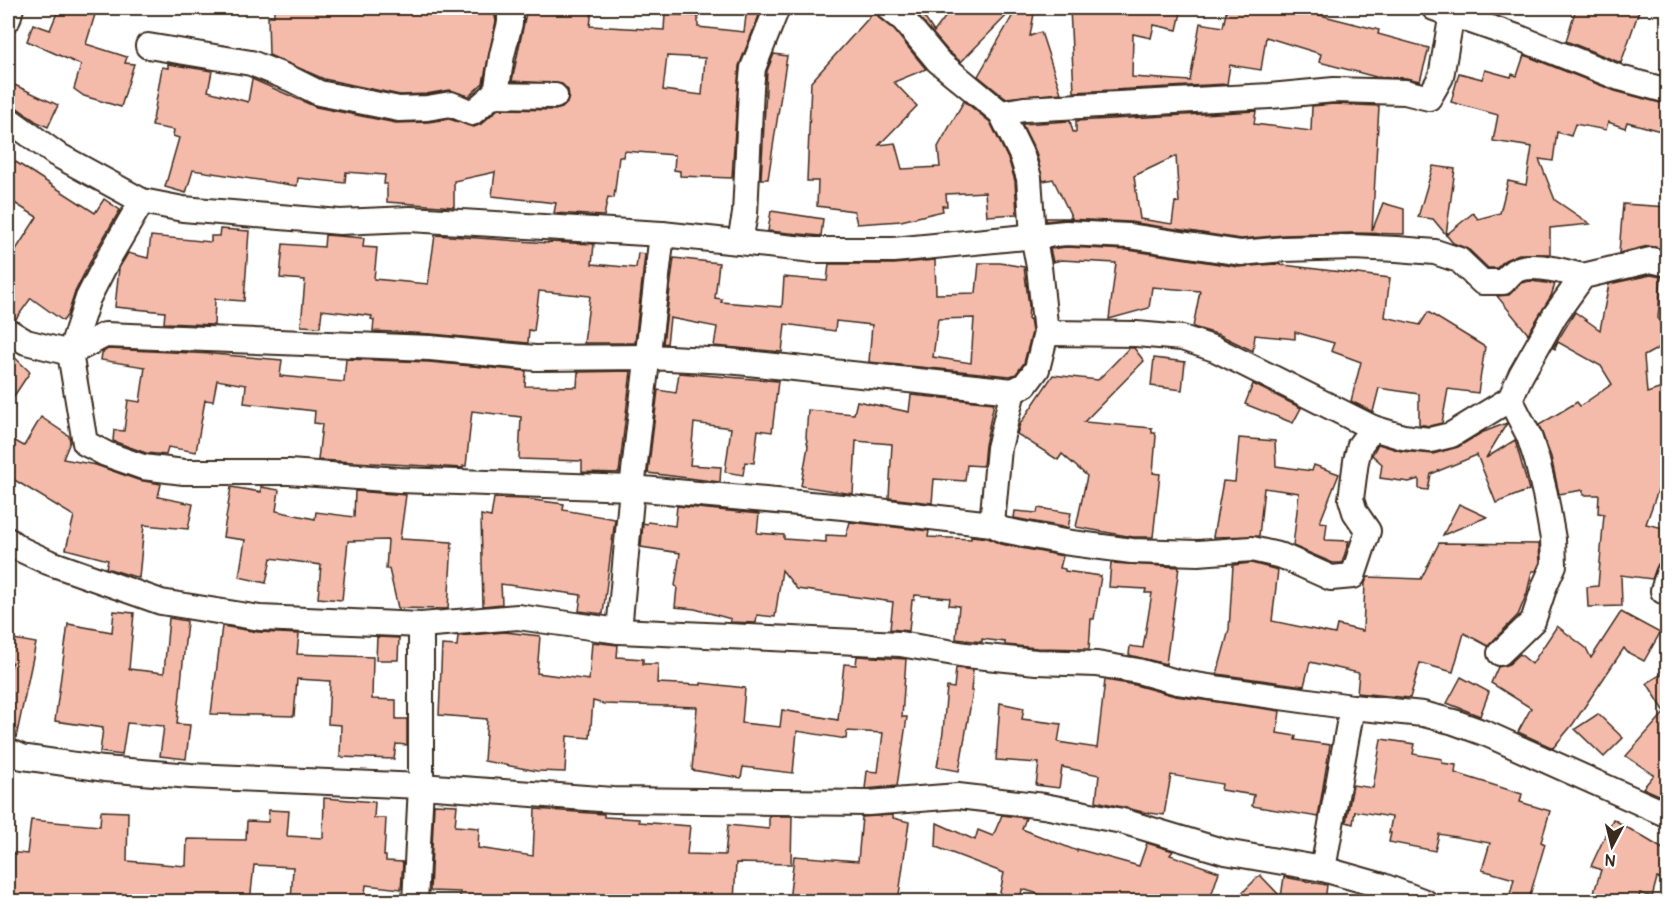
<svg xmlns="http://www.w3.org/2000/svg" width="1675" height="909" font-family="Pangolin,sans-serif">
<style>
.building{fill:#f4bbab;stroke:#3b2a1e;stroke-width:1.5;fill-rule:evenodd}
.lines{fill:none;stroke-linecap:round;stroke-linejoin:round}
.minor-casing{stroke:#3b2a1e;stroke-width:28}
.minor{stroke:#fff;stroke-width:24}
</style>
<rect width="100%" height="100%" fill="#fff"/>
<filter id="ink" filterUnits="userSpaceOnUse"><feTurbulence type="fractalNoise" baseFrequency=".0167" numOctaves="2"/><feDisplacementMap in="SourceGraphic" scale="12" xChannelSelector="R" yChannelSelector="G"/><feConvolveMatrix kernelMatrix="1 2 1 2 8 2 1 2 1" color-interpolation-filters="sRGB"/></filter>
<g filter="url(#ink)">
<g class="building">
<polygon points="64,8 97,8 86,44 127,57 125,63 134,64 121,107 84,96 74,89 81,65 27,41 33,24 50,30 57,13 61,14"/>
<polygon points="274,8 315,8 352,13 352,8 461,11 467,8 493,8 496,21 483,83 469,96 449,90 426,94 400,95 324,79 269,55 268,16 274,16"/>
<path d="M527 8 592 10 590 26 664 30 665 14 698 16V27L744 32 747 8H762L739 66 732 178 680 176V171L674 170 675 155 624 151 623 157H619L614 198 608 197 604 216 554 213 556 203 492 196 495 172 454 181V207L387 202V184H384L385 175 346 172 345 183 298 178 297 186 193 170 186 193 165 187 179 138 173 136 174 130 152 126 162 67 168 68V64L212 71 208 91 248 102 252 79 316 107 396 123 428 122 449 119 474 127 481 124 498 109 555 110 562 108 567 103 569 97 568 90 562 84 512 81ZM667 56 705 58 702 95 663 90Z"/>
<polygon points="911,8 918,8 934,32 952,8 1014,8 961,62 948,51"/>
<polygon points="1017,8 1035,8 1030,36 1041,32 1061,93 1005,98 978,76"/>
<polygon points="1070,8 1182,8 1177,30 1154,25 1151,38 1133,34 1132,77 1190,81 1200,23 1223,27 1227,8 1264,8 1299,14 1300,10 1379,30 1378,34 1429,48 1420,81 1406,78 1376,77 1319,62 1321,54 1266,37 1261,70 1230,65 1227,84 1074,92"/>
<polygon points="1576,8 1640,8 1621,63 1566,41"/>
<polygon points="875,11 880,19 894,30 926,69 894,82 917,106 879,145 895,143 902,169 940,167 938,147 964,101 990,122 1009,161 1015,181 1017,214 987,216 985,192 946,194 947,206 942,206 943,211 901,221 857,224 854,211 817,206 818,181 807,181 811,82"/>
<polygon points="774,54 787,56 768,179 761,179 767,71"/>
<polygon points="1524,55 1615,91 1668,105 1668,133 1627,122 1625,128 1608,122 1606,130 1575,124 1571,136 1557,132 1553,161 1539,159 1555,200 1590,224 1550,228 1550,254 1519,254 1505,260 1497,268 1488,268 1468,249 1453,243 1433,219 1418,217 1433,166 1455,169 1446,235 1473,213 1478,219 1500,213 1508,181 1526,185 1532,147 1493,141 1498,115 1451,102 1459,73 1482,79 1485,70 1511,77 1512,74 1517,76"/>
<polygon points="8,82 58,105 48,127 37,122 16,107 8,105"/>
<path d="M1334 104 1379 106 1372 231 1383 203 1404 209V234L1352 233 1284 235 1241 239 1130 222 1067 219 1046 221V218H1072L1053 179 1043 181 1036 152 1022 124 1070 121 1073 132H1076V121L1256 111 1254 124 1311 131 1312 106ZM1176 156 1179 203 1175 202 1172 224 1140 219 1134 176Z"/>
<polygon points="8,157 95,213 104,199 120,210 95,252 75,292 68,314 63,321 31,298 16,319 8,317 8,262 37,217 8,199"/>
<polygon points="1623,204 1668,207 1666,249 1648,246 1619,253"/>
<polygon points="771,211 823,219 821,236 768,231"/>
<polygon points="220,229 249,231 244,301 215,299 214,325 164,323 165,312 115,307 119,268 128,253 148,258 151,236 211,242 211,236 219,236"/>
<polygon points="325,235 364,238 363,247 377,248 374,279 428,284 435,235 548,243 548,242 594,244 592,264 636,268 638,253 645,254 635,343 584,343 590,296 539,291 534,331 529,330 528,343 431,334 373,331 374,320 371,319 372,316 322,310 320,327 301,326 305,280 280,278 283,244 324,247"/>
<polygon points="1066,247 1128,250 1239,267 1275,264 1390,278 1385,317 1420,325 1428,312 1485,347 1478,393 1448,389 1442,423 1429,426 1419,424 1419,394 1379,388 1373,412 1351,401 1361,362 1331,351 1334,343 1295,332 1295,339 1255,335 1253,351 1220,335 1193,327 1200,291 1152,287 1149,308 1109,319 1116,263 1061,260 1053,262 1050,249"/>
<path d="M674 258 719 263 715 298 722 299 721 302 782 307 784 277 827 281 829 264H894L935 260 936 294 976 293 979 263H1000L1024 267 1029 306 1028 319H1030L1032 332 1024 363 1016 374 1010 376 869 362 872 325 836 321 835 331 785 324 782 352 714 346 717 327 670 318 667 344 663 343ZM974 318 971 363 933 357 938 319Z"/>
<polygon points="1651,275 1661,277 1658,319 1668,335 1668,343 1644,356 1647,393 1668,386 1668,491 1658,490 1646,524 1668,529 1668,552 1664,552 1663,561 1658,564 1652,579 1621,575 1622,606 1588,607 1587,587 1598,586 1604,514 1598,513 1599,495 1583,495 1583,490 1559,494 1551,457 1539,425 1577,402 1580,406 1612,384 1601,366 1558,342 1555,349 1553,348 1575,312 1600,330 1609,284"/>
<polygon points="1530,281 1555,284 1551,296 1528,334 1497,296 1509,295 1521,283"/>
<polygon points="1129,348 1134,348 1144,361 1084,422 1152,428 1152,433 1155,433 1156,436 1153,473 1160,474 1153,537 1133,537 1076,527 1087,476 1062,454 1058,460 1017,434 1020,424 1053,375 1098,380"/>
<polygon points="108,349 213,354 282,360 280,376 344,382 346,359 429,362 526,371 525,386 577,387 578,372 631,371 619,473 582,472 582,461 519,459 521,417 472,411 466,466 463,466 463,468 318,460 322,424 314,423 315,411 244,403 246,385 217,380 213,401 205,400 196,452 168,447 166,455 146,453 113,441 114,430 124,431 128,400 140,402 145,367 101,360 102,353"/>
<polygon points="8,351 30,372 8,405"/>
<polygon points="1154,358 1185,362 1182,390 1151,386"/>
<polygon points="679,373 778,381 772,432 758,430 754,463 745,462 743,475 725,472 731,428 694,423 690,465 721,467 720,482 648,473 658,390 676,393"/>
<polygon points="1253,384 1301,408 1293,423 1245,404"/>
<polygon points="911,395 994,403 985,445 983,466 967,465 965,481 934,479 932,503 889,498 892,444 856,441 853,494 801,486 808,446 806,437 808,410 854,414 857,401 909,412"/>
<polygon points="41,417 69,436 70,442 63,459 96,465 138,480 161,484 158,497 193,504 188,529 144,525 139,578 106,568 108,560 66,549 74,516 8,476 8,437 24,446"/>
<polygon points="1507,423 1486,458 1515,440 1529,490 1496,503 1477,455 1431,474 1428,490 1419,489 1419,479 1409,482 1380,478 1382,464 1372,455 1378,444 1401,451 1433,454 1458,447 1481,433"/>
<polygon points="1239,438 1275,441 1276,466 1312,471 1314,465 1339,474 1320,522 1327,523 1325,540 1349,541 1342,563 1333,563 1293,546 1299,493 1264,488 1259,536 1213,537 1223,481 1235,482"/>
<polygon points="231,487 261,492 261,487 279,490 276,511 315,519 316,512 354,517 355,491 406,495 400,539 452,542 448,609 398,608 389,569 386,569 388,540 348,541 342,600 318,598 321,565 271,558 266,583 239,577 245,540 223,537"/>
<polygon points="494,498 525,499 564,504 563,510 615,519 603,614 579,611 581,595 501,584 502,604 483,606 481,515 491,517"/>
<polygon points="1459,504 1487,517 1443,535"/>
<polygon points="677,506 759,514 757,533 784,535 784,539 826,542 826,535 846,536 850,522 929,531 928,537 971,539 971,536 988,538 1000,544 1063,556 1060,568 1065,569 1065,571 1101,576 1094,619 1091,619 1089,649 1037,648 1005,645 1005,642 982,639 982,642 956,639 959,606 949,605 950,598 915,595 914,600 912,600 909,631 890,629 893,602 797,589 782,570 775,617 757,615 756,623 730,622 731,619 695,609 675,607 677,587 675,586 680,553 641,547 643,523 647,524 648,522 675,526"/>
<polygon points="1038,508 1071,513 1068,528 1014,518 1015,511 1037,513"/>
<polygon points="1439,543 1539,544 1540,562 1536,571 1532,571 1527,593 1518,615 1488,646 1464,633 1453,672 1420,663 1410,698 1357,693 1359,673 1310,662 1304,686 1217,674 1229,630 1233,565 1251,563 1278,570 1272,621 1335,634 1337,625 1363,631 1365,583 1368,577 1421,579"/>
<polygon points="1111,563 1179,567 1166,664 1129,655 1130,646 1143,648 1152,593 1145,593 1146,589 1109,587"/>
<polygon points="114,611 134,613 129,669 164,673 169,618 187,621 177,724 190,725 186,759 160,756 164,726 127,723 122,755 100,752 103,728 55,721 68,624 112,632"/>
<polygon points="1621,612 1660,633 1644,661 1627,652 1624,648 1573,724 1553,748 1518,732 1531,708 1491,683 1498,667 1509,664 1520,654 1532,664 1557,626 1586,648 1591,658"/>
<polygon points="222,626 258,632 299,634 297,654 373,657 372,699 396,700 396,719 407,719 407,745 396,744 394,759 340,757 341,725 328,724 330,681 297,679 294,716 211,714"/>
<polygon points="505,632 540,636 537,673 589,680 592,642 618,645 617,657 643,659 643,664 658,664 657,683 701,685 701,683 745,688 742,723 780,727 782,710 838,720 844,664 856,665 857,656 906,659 902,717 907,717 897,786 865,789 867,771 878,772 883,733 847,731 846,739 797,731 793,773 743,767 741,778 692,770 697,707 604,704 593,701 590,738 567,736 565,772 537,771 484,761 487,719 439,715 442,645 457,646 458,636"/>
<polygon points="377,637 399,638 398,660 376,660"/>
<polygon points="8,638 36,643 16,738 8,737 8,679 12,662 8,661"/>
<polygon points="956,668 973,670 971,691 973,691 959,771 937,767 943,732 947,687 954,688"/>
<polygon points="1668,670 1668,799 1643,788 1654,775 1626,756 1665,712 1647,683"/>
<polygon points="1461,677 1489,692 1480,716 1447,703"/>
<polygon points="1105,680 1135,685 1175,696 1280,711 1277,733 1296,736 1295,740 1330,745 1318,817 1252,806 1254,795 1221,790 1222,784 1171,775 1164,815 1143,812 1096,801 1099,775 1062,767 1059,788 1036,785 1039,763 996,760 1000,703 1024,708 1022,719 1061,724 1058,742 1097,748"/>
<polygon points="1598,714 1623,738 1604,757 1575,729"/>
<polygon points="1381,739 1415,744 1413,754 1442,759 1442,763 1456,765 1455,773 1522,794 1520,802 1550,811 1541,842 1545,844 1528,902 1508,902 1514,879 1482,870 1490,843 1439,834 1435,851 1389,842 1391,833 1389,833 1392,817 1355,811 1353,824 1346,822 1353,785 1373,788"/>
<polygon points="324,798 375,802 374,818 386,818 384,856 386,856 386,861 403,862 401,889 366,885 364,902 291,902 293,867 254,865 250,902 94,902 94,900 54,897 54,902 8,902 8,852 27,854 31,820 100,826 101,811 128,812 127,861 186,866 187,839 246,840 247,821 268,822 269,810 289,811 287,836 323,838"/>
<polygon points="434,804 457,805 455,826 479,828 478,848 533,856 535,809 604,814 604,817 639,819 639,822 690,826 687,854 725,855 728,825 769,829 769,816 792,816 791,864 736,863 734,902 624,902 624,899 583,896 582,902 460,902 460,892 430,891"/>
<polygon points="893,815 893,818 909,822 898,902 789,902 794,856 858,861 862,817"/>
<polygon points="1002,815 1026,818 1022,829 1077,851 1077,849 1139,866 1147,843 1173,851 1170,855 1219,872 1209,902 1065,902 1022,889 1020,902 998,902 1004,873 936,847 937,823 975,840 978,830 993,836"/>
<polygon points="1613,819 1668,852 1668,881 1657,878 1652,897 1640,893 1638,902 1591,902 1601,870 1591,866"/>
<polygon points="1260,875 1281,897 1284,877 1327,885 1325,902 1233,902"/>
</g>
<g class="lines">
<g class="minor-casing">
<g id="minor">
<polyline points="889,8 904,20 938,61 1001,113 1022,156 1029,178 1033,235 1039,267 1046,333 1037,369 1025,385 1013,391 999,448 992,524"/>
<polyline points="1434,8 1517,37 1620,78 1668,91"/>
<polyline points="8,19 11,8"/>
<polyline points="148,46 251,63 291,79 319,93 399,109 427,108 451,104 472,113 493,95 497,87 502,55 510,23 510,11 507,8"/>
<polyline points="493,95 555,96"/>
<polyline points="1001,113 1024,109 1270,96 1334,90 1405,92 1429,98 1441,77 1452,13"/>
<path d="M8 119 56 154 142 201 183 209 340 222 410 219 662 234 814 250H894L1066 233 1129 236 1241 253 1284 249 1352 247 1397 249 1435 252 1459 260 1482 282H1503C1507 278 1510 274 1514 271 1531 261 1565 272 1583 276"/>
<polyline points="142,201 108,259 88,298 70,353 85,443 106,454 143,467 184,472 289,472 399,480 632,488 843,507 992,524 1003,530 1064,542 1132,551 1198,553 1252,549 1282,556 1331,578 1353,576 1368,531 1355,512 1351,499 1356,461 1360,445 1373,428"/>
<polyline points="740,241 745,214 751,88 753,68 777,8"/>
<polyline points="8,331 26,342 70,353 105,335 430,348 535,358 649,357 728,361 1013,391"/>
<polyline points="1046,333 1136,334 1182,338 1215,349 1373,428 1403,437 1430,440 1451,435 1510,399 1521,375 1555,315 1583,276 1651,260 1668,264"/>
<polyline points="8,540 20,549 48,562 161,602 260,618 421,625 518,617 619,631 900,644 966,655 1036,662 1097,664 1138,671 1177,682 1222,689 1352,707 1423,714 1454,722 1487,734 1668,815"/>
<polyline points="1663,591 1668,574"/>
<polyline points="619,631 632,488 662,234"/>
<polyline points="1500,653 1533,621 1545,585 1554,565 1553,539 1545,494 1537,461 1529,436 1510,399"/>
<polyline points="8,751 22,757 104,769 191,776 421,786 613,800 868,803 958,796 1044,806 1122,821 1225,852 1323,869 1383,886 1425,902"/>
<polyline points="1323,869 1352,707"/>
<polyline points="415,902 421,786 421,625"/>
</g>
</g>
<use href="#minor" class="minor"/>
</g>
</g>
<rect width="1675" height="909" fill="none" stroke="#fff" stroke-width="30"/>
<rect x="15" y="15" width="1645" height="879" fill="none" stroke="#3b2a1e" stroke-width="2" filter="url(#ink)"/>
<g transform="translate(1612 846) rotate(187)" stroke="#ffffff" stroke-width="4.5" paint-order="stroke">
<path d="M0-4.5L10 22L0 15L-10 22Z" fill="#3b2a1e"/>
<text y="-9" font-size="16" font-weight="bold" text-anchor="middle" fill="#3b2a1e">N</text>
</g>
</svg>
